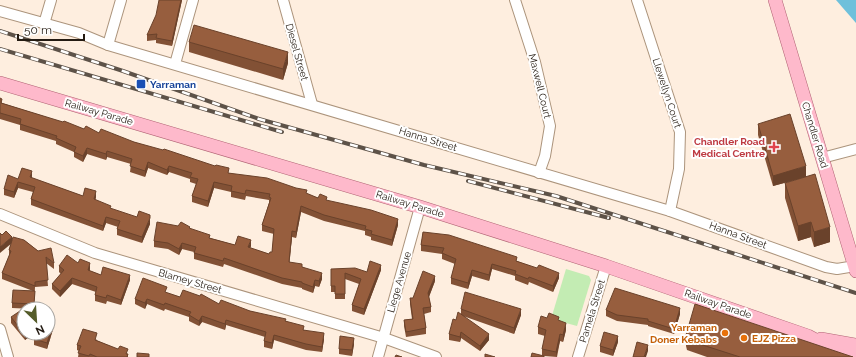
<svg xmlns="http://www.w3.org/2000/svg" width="856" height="357" font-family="Raleway,sans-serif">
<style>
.green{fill:#c3ecb3}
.water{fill:#6fc0db}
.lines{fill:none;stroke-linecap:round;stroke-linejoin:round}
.minor-casing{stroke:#ac947c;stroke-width:12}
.major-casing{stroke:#b16374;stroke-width:14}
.minor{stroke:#fff;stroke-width:10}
.major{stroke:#feb9cb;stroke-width:13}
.rail-casing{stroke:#5d5248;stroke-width:4}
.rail{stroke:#fff;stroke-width:2.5;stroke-dasharray:8;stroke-linecap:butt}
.wall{fill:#825135}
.shaded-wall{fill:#6a422b}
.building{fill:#975e3e;stroke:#6a422b}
.transit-dot{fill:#1a4fb4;stroke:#fff;stroke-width:1.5}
.health-dot{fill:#e0444e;stroke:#fff;stroke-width:1.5}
.food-dot{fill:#e8710a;stroke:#fff;stroke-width:1.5}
.labels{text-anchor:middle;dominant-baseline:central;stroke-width:4;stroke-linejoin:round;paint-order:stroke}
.street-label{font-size:10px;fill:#241b12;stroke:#fff}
.transit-label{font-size:10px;font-weight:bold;fill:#164399;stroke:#fff;text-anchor:start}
.health-label{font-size:10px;font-weight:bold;fill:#be3a42;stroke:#fff;text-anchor:end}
.food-label{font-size:10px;font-weight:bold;fill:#c56008;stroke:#fff;text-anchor:end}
</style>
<rect width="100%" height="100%" fill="#feeedf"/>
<polygon class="green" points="566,269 589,276 591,280 577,326 551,319"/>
<polygon class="water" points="836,0 856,0 856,23"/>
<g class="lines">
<g class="minor-casing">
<g id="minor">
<polyline points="283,0 312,104"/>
<polyline points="515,0 535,62 550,126 545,156 539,173"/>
<polyline points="637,0 680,132 679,169 670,211"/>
<polyline points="0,11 79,33 108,45 670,211 826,267 837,269 855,266"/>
<polyline points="44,24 51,0"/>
<polyline points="108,45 121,0"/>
<polyline points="175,64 193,0"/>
<polyline points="822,158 856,149"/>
<polyline points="0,214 95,253 384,338 436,357"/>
<polyline points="0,329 8,357"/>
<polyline points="378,357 420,207"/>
<polyline points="578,357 606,266"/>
</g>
</g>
<g class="major-casing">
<g id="major">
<polyline points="775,0 856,271"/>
<polyline points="0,83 420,207 606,266 808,336 834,350 854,357"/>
<polyline points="821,339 856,345"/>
</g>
</g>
<use href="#minor" class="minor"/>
<use href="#major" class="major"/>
<g class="rail-casing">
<g id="rail">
<polyline points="0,31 123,71 259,119 424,165 556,196 856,293"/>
<polyline points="0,49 282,132"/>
<polyline points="468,181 609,218"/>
</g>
</g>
<use href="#rail" class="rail"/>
</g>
<g class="wall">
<polygon points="182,0 172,46 156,43 156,40 147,41 147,35"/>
<polygon points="189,42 288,63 283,80 189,52"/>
<polygon points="0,98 2,103 84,129 134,142 229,173 307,194 398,225 392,246 371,240 371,237 365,235 365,231 324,221 301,212 296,238 292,237 289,262 302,267 322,279 319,287 315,286 313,293 302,289 302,288 282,284 224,264 223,267 194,259 194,252 182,249 179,255 168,249 154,247 154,241 190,229 210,238 235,245 251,246 250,248 269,254 272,252 274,234 262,231 262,225 269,203 269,200 246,196 245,200 231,197 231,192 214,188 208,207 192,202 192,196 196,184 190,182 190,179 169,172 167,175 148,168 145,177 130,172 131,164 107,157 106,160 87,154 83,162 74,157 74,152 56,144 56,141 20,130 20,125 0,119"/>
<polygon points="758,124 806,177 773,186 758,135"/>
<polygon points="32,176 32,178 83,196 96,197 95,200 111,209 150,224 142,243 117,235 117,229 118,227 106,223 103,231 31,205 31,199 33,192 18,188 14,198 4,195 4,189 18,179"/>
<polygon points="785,183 830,242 814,247 811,237 798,241 785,198"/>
<polygon points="423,232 517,261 559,278 553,292 529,282 528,285 515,280 515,276 492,269 489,281 472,276 468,289 451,284 451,278 455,264 442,259 442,254 421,251 421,245"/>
<polygon points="2,235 12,240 24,240 54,263 54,269 46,263 48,286 35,287 34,309 12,308 12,303 33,291 2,279 2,273 9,256 9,250 11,244"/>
<polygon points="78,263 90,268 90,271 101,275 130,280 121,305 107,301 106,304 95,301 95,295 96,292 72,284 60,297 52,289 52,284 61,274 59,272 59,266"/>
<polygon points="331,269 367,272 381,270 364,315 352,311 352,305 359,284 345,279 345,299 335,299 335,292 331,292"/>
<polygon points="435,281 429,297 431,307 431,312 424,314 426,328 426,334 406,337 404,326 404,320 412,319 410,304 410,298 413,298"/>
<polygon points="167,293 180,297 219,304 250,311 286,321 304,330 324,339 322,352 306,350 274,340 272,349 264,347 264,341 265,337 226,325 225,330 202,322 199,326 189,321 189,317 165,309 164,311 147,304 145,309 135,304 135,299"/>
<polygon points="461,309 521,315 514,334 463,316 489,340 480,351 461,338 460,342 449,340 449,334 461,314"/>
<polygon points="606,310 680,314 674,334 648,326 648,325 617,321 606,316"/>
<polygon points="11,317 33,333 33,334 25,340 11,323"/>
<polygon points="547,318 559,321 566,330 563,342 560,341 557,357 544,356 544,357 542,355 542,349 545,336 538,334 538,327"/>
<polygon points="54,326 47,349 34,345 34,339"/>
<polygon points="686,335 853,357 707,357 687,350 686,346"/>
<polygon points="97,339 96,340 128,354 128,357 78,357 79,351 77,350 77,345"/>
<polygon points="618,342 613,356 600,352 600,346"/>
<polygon points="354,344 352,356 339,354 339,349"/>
</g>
<g class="shaded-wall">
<polygon points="181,0 182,0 172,46 172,41"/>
<polygon points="288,52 288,63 283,80 283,69"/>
<polygon points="87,148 87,154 83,162 83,156"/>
<polygon points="107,151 107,157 106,160 106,154"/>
<polygon points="148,162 148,168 145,177 145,171"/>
<polygon points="169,166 169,172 167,175 167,170"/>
<polygon points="806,166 806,177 773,186 773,176"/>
<polygon points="32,171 32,176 30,183 30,177"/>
<polygon points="18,182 18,188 14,198 14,192"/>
<polygon points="214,182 214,188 208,207 208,201"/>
<polygon points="96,191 96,197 94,205 94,199"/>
<polygon points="301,206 301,212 296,238 296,232"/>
<polygon points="106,217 106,223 103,231 103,226"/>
<polygon points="150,218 150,224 142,243 142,237"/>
<polygon points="398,219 398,225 392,246 392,240"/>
<polygon points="811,222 811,237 798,241 798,226"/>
<polygon points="830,227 830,242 814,247 814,232"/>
<polygon points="292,231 292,237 289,268 289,262"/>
<polygon points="12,237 12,243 0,253 0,247"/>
<polygon points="251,240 251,246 248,253 248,247"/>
<polygon points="182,243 182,249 179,255 179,249"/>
<polygon points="90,263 90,268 88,276 88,270"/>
<polygon points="492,264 492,269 489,281 489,275"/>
<polygon points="381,265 381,270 364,315 364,309"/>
<polygon points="472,270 472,276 468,289 468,283"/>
<polygon points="322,273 322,279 319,287 319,281"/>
<polygon points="559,273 559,278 553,292 553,286"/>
<polygon points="130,275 130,280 121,305 121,300"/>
<polygon points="435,276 435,281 428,299 428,293"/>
<polygon points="72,278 72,284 60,297 60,291"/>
<polygon points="315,280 315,286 313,293 313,287"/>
<polygon points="147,299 147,304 145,309 145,303"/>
<polygon points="680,308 680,314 674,334 674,329"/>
<polygon points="521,309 521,315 514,334 514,328"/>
<polygon points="202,316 202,322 199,326 199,321"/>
<polygon points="54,320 54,326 47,349 47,343"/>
<polygon points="226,320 226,325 225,330 225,324"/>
<polygon points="566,323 566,330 563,342 563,335"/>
<polygon points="461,332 461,338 460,342 460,337"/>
<polygon points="27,333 33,333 33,334 25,340 25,335"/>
<polygon points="324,333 324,339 322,352 322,347"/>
<polygon points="489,334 489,340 480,351 480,346"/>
<polygon points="560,334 560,341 556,357 556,352"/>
<polygon points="274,335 274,340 272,349 272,343"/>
<polygon points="618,336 618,342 613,356 613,350"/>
<polygon points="354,338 354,344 352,356 352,350"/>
<polygon points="648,345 648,351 646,357 644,357"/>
</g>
<g class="building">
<polygon points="159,0 181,0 172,41 156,38 157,34 147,35 156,15"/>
<polygon points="194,25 288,52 283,69 189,42"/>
<polygon points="0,98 2,99 1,103 63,122 64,121 84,129 86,126 99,133 101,129 134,142 163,150 164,149 215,166 216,165 229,168 228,173 267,178 296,188 307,190 306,193 318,198 320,194 327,197 326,200 371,210 398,219 392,240 371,234 372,231 365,229 366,226 324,215 301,206 296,232 292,231 289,262 302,264 302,267 322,273 319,281 315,280 313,287 302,283 302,282 282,278 224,258 223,261 194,253 196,247 182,243 179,249 168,243 154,241 157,222 178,226 181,222 190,227 189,228 210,235 209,238 235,245 238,236 251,240 248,247 269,254 270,252 272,252 274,229 262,225 271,198 269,197 270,194 246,190 245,194 231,191 232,186 214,182 208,201 192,196 198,179 190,177 192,173 169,166 167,170 148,162 145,171 130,166 132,159 107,151 106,154 87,148 83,156 74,152 76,147 56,138 57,136 20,124 21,119 0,113"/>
<polygon points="790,114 806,166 773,176 758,124"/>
<polygon points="22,168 32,171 30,177 83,196 85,188 96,191 94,199 111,206 110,208 137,217 139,211 150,215 150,218 142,237 117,229 120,221 106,217 103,226 31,199 35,187 18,182 14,192 4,189 8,175 18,179"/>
<polygon points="815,174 830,227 814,232 811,222 798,226 785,183"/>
<polygon points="6,231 12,237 0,247 0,233 2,235"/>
<polygon points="423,232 449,235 517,257 516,261 537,268 539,265 559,273 553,286 529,277 528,279 515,274 516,271 492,264 489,275 472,270 468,283 451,278 456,259 442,253 444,248 421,245"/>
<polygon points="13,237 24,240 38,251 51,248 54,263 46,257 48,280 35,282 35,286 2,273 11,251 9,250"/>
<polygon points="67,255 78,263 80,259 90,263 88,270 101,275 103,267 130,275 121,300 107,295 106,298 95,295 97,287 72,278 60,291 52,284 64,270 59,266"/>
<polygon points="370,261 381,265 364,309 352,305 361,279 345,273 345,294 335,294 335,286 331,286 331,269 355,268 367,272"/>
<polygon points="423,271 435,276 428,293 431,307 423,308 426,328 406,332 404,320 413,319 410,298 413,298"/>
<polygon points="143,278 167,287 165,292 180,297 183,290 200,296 201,294 219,304 221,300 250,311 286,319 285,321 304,326 303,330 324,333 322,347 306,344 274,335 272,343 264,341 266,332 226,320 225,324 202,316 199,321 189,315 191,312 165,303 164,305 147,299 145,303 135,299"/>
<polygon points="615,288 680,308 674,329 648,321 648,319 617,315 606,310"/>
<polygon points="13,290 35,291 34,304 12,303"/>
<polygon points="465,292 521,309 514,328 461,309"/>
<polygon points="695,304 853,357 740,357 687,340 686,335"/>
<polygon points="20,311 24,316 24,333 27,333 25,335 11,317"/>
<polygon points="458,312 489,334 480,346 461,332 460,337 449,334 453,319 456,320"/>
<polygon points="549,313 559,317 558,320 566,323 563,335 560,334 556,352 542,349 546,330 538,327 541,316 547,318"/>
<polygon points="48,318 54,320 47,343 34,339 36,333 48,333"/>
<polygon points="83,329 97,333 95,340 118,349 120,346 128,349 126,354 128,354 127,357 97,357 90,354 89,356 78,353 81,346 77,345"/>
<polygon points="604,332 618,336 613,350 600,346"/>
<polygon points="340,336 354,338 352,350 339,349"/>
<polygon points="637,342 648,345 644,357 633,357"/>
<polygon points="137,353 149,354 149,357 137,357"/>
<polygon points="532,353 544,356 544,357 531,357"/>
<polygon points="485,354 495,357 485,357"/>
<polygon points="396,355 402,357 395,357"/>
</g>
<rect class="transit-dot" x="136" y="79" width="10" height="10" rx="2"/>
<path class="health-dot" d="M772 141h4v4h4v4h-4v4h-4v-4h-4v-4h4z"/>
<g class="food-dot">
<circle cx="725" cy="333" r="4"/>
<circle cx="744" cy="338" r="4"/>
</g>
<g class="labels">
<g class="street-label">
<text transform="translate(297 52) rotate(74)">Diesel Street</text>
<text transform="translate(540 86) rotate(76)">Maxwell Court</text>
<text transform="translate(667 93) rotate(72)">Llewellyn Court</text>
<text transform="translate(99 112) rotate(16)">Railway Parade</text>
<text transform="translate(815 135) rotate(73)">Chandler Road</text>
<text transform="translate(428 139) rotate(17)">Hanna Street</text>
<text transform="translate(410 204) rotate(17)">Railway Parade</text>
<text transform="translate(738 235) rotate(20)">Hanna Street</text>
<text transform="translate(190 281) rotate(16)">Blamey Street</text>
<text transform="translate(399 282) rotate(-74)">Liege Avenue</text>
<text transform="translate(718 304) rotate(19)">Railway Parade</text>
<text transform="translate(592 311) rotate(-73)">Pamela Street</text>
</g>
<g class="transit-label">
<text x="150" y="84">Yarraman</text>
</g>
<g class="health-label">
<text x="765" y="141">Chandler Road<tspan x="765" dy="12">Medical Centre</tspan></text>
</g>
<g class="food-label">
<text x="717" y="327">Yarraman<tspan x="717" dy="12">Doner Kebabs</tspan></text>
<text x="752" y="338" text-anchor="start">EJZ Pizza</text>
</g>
</g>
<g transform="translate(36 321) rotate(155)"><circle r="19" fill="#ffffff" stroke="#a7a4a0"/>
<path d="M0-3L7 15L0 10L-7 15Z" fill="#555c2a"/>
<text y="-6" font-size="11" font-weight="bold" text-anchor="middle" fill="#241b12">N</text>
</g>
<path d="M18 34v6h66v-6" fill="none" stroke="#241b12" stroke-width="2"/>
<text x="24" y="34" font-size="12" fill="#241b12" stroke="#ffffff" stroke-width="3" paint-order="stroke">50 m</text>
</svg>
